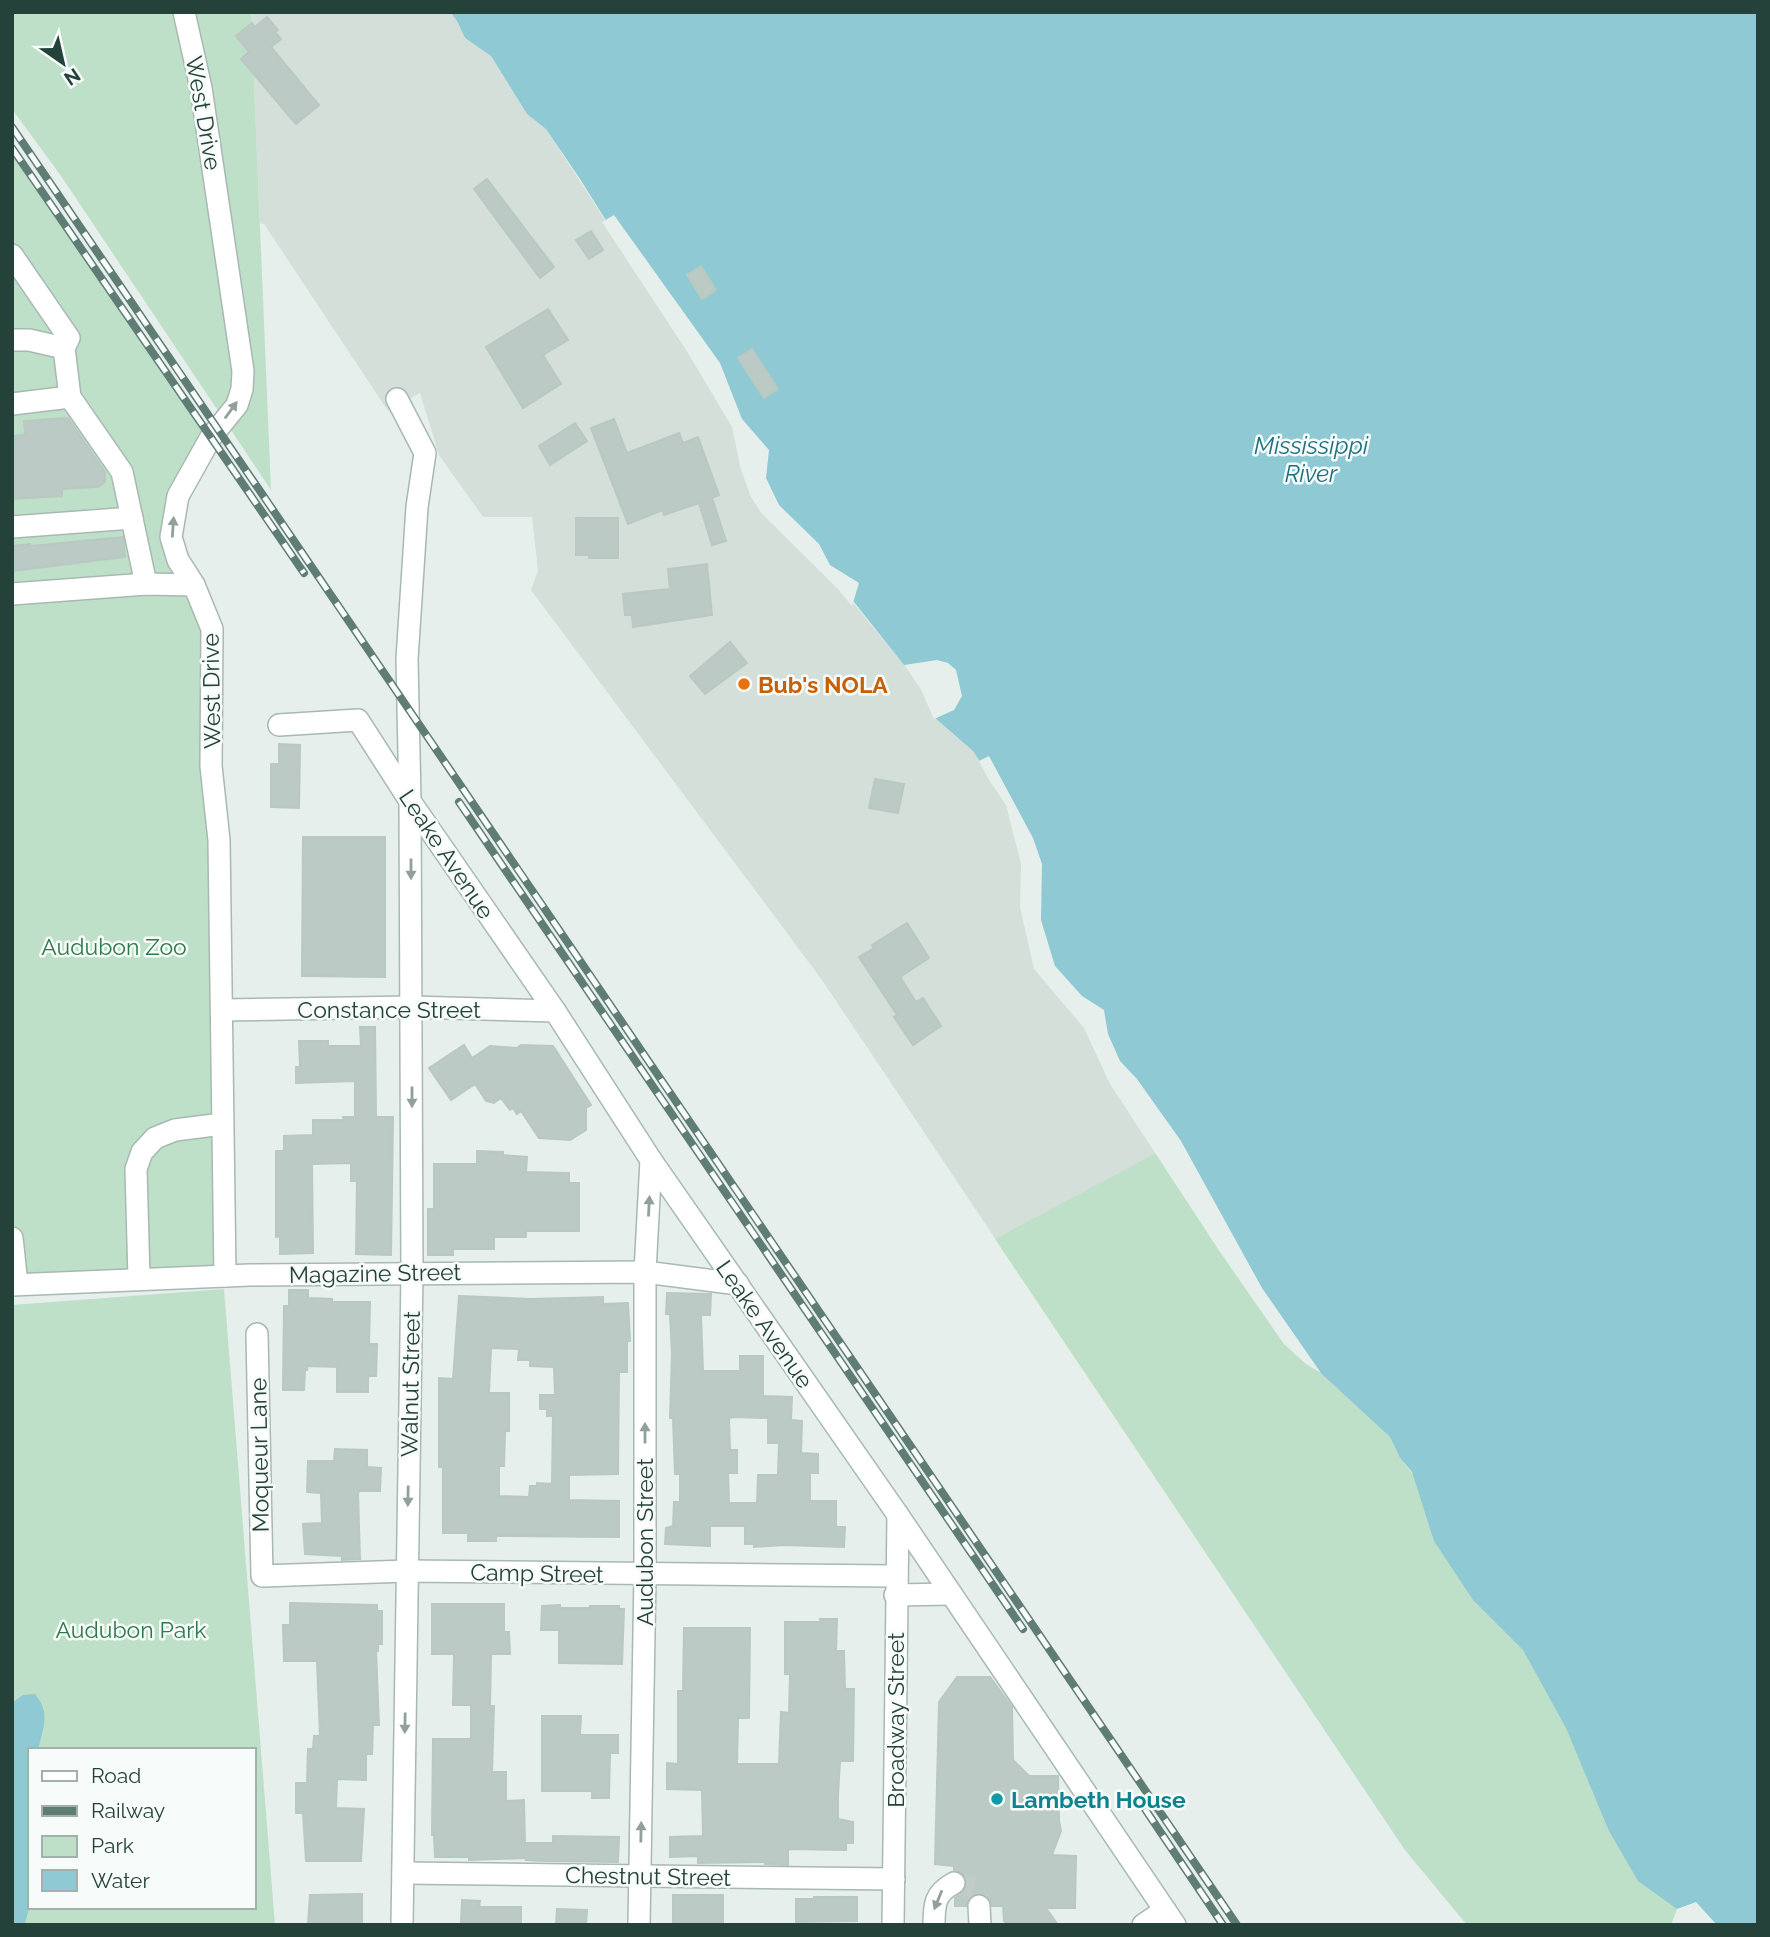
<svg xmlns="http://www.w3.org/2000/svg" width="1770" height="1937" font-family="Raleway,sans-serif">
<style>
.built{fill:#d4dfda}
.green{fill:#bfe0c8;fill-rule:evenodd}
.water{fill:#8ec9d4}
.pier{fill:#e6efeb}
.building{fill:#bbcac4;stroke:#b8c9c2;stroke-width:2;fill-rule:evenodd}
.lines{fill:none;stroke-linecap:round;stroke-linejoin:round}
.minor-tunnel{stroke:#bfccc8;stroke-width:21;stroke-dasharray:21 10;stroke-linecap:butt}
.minor-casing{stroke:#a8b8b2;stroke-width:24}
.minor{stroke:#fff;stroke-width:21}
.rail-casing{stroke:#5f7d75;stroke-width:8}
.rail{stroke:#f7fbf9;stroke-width:5;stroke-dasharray:16;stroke-linecap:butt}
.oneway{fill:#92a09c}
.food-dot{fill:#e8710a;stroke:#f7fbf9;stroke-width:2.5}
.culture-dot{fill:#0f9aa8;stroke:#f7fbf9;stroke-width:2.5}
.labels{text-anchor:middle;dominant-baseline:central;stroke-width:5;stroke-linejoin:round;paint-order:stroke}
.street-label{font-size:23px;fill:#24423a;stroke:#f7fbf9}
.food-label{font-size:23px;font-weight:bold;fill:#c56008;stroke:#f7fbf9;text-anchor:start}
.park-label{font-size:23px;fill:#2d7a4b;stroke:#f7fbf9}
.culture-label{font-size:23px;font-weight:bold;fill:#0d838f;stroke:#f7fbf9;text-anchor:start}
.water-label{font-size:24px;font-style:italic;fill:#1c6f80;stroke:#f7fbf9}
</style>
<rect width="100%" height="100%" fill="#e6efeb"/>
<polygon class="built" points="251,12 450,12 457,21 465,38 491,56 527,114 546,129 854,604 904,665 921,690 934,717 973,751 1009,804 1087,1026 1287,1342 1375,1423 1411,1611 1405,1850 822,980 531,590 538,571 532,517 483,517 439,455 420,393 388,411 264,224 260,223"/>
<g class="green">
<polygon points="12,12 251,12 271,490 61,176 12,109"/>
<polygon points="12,148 211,437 171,537 212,629 215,1265 12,1278"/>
<polygon points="1158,1152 1287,1342 1390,1437 1400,1458 1451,1523 1677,1909 1671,1925 1467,1925 1405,1850 995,1239"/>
<path d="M224 1289 275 1925H12V1305ZM30 1750H254V1907H30Z"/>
</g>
<g class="water">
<polygon points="450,12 1758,12 1758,1925 1717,1925 1696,1902 1677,1909 1638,1881 1609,1831 1566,1728 1523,1650 1473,1600 1434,1541 1412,1472 1400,1458 1390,1437 1287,1342 1087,1026 1038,970 1025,864 1009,804 973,751 934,717 921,690 904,665 854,602 805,553 735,426 580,179 546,129 527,114 491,56 465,38 457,21"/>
<path d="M35 1694C51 1713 43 1728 38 1750H30C30 1774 27 1798 27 1822 27 1857 37 1893 24 1925H12V1703L23 1695Z"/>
</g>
<g class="pier">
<polygon points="614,215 720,363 742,419 769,450 766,478 779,505 819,544 830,565 859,583 852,606 837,588 762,514 751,497 741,470 732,427 688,353 602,222"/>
<polygon points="937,660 948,663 956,670 962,696 954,710 934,719 921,690 904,665"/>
<polygon points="989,756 1033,838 1042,864 1041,920 1055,966 1082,996 1104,1010 1108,1034 1120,1061 1137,1079 1181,1141 1262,1288 1321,1373 1306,1364 1284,1344 1220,1252 1110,1084 1084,1028 1034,969 1020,907 1021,864 1006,805 989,780 979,761"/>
</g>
<g class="building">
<polygon points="267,17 278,30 275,32 281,39 271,47 319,105 296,124 241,59 249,52 236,36 252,23 255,27"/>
<polygon points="487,179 554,267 540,278 474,189"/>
<polygon points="591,231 603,250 589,259 576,240"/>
<polygon points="701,266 716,290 702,299 687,275"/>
<polygon points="548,309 568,340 543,355 561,384 523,408 486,347"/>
<polygon points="752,349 778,389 764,398 738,358"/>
<polygon points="68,418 105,472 105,482 98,487 62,489 62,496 12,499 12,436 25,435 24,421"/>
<polygon points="614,419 627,453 679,433 683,443 698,437 719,495 712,498 726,541 712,545 699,503 664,515 663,510 628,524 591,428"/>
<polygon points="575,423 587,441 550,465 539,446"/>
<polygon points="576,518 618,518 618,558 589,558 589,555 576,555"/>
<polygon points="123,537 125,557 12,571 12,546 30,544 30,546"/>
<polygon points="707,564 712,615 633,627 632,615 625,615 623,594 670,589 668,569"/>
<polygon points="730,642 747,663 705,694 690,676"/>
<polygon points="279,744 300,745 299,808 271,807 271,764 279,764"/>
<polygon points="875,779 904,784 898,813 869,808"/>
<polygon points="303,837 385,837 385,977 302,976"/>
<polygon points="907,923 929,958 900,977 916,1002 923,998 941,1026 913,1045 894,1017 897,1015 859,957 874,948 872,945"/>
<polygon points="360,1027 375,1027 376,1117 393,1117 391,1255 356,1254 357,1181 351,1181 351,1163 312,1164 313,1253 280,1254 280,1236 276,1237 276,1151 284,1151 284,1136 313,1135 313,1120 344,1120 343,1117 355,1117 355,1081 296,1083 296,1067 300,1067 299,1041 328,1041 328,1046 361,1046"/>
<polygon points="464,1045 472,1058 490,1046 517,1048 521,1045 553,1046 591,1105 586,1108 586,1130 570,1140 539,1138 521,1111 517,1114 513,1108 510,1110 501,1098 494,1103 486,1101 475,1084 451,1100 429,1068"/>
<polygon points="477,1151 503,1152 503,1155 527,1157 526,1172 569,1173 569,1183 579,1183 579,1231 526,1231 526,1237 494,1237 494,1249 453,1249 453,1255 428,1255 428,1209 434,1209 434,1164 477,1164"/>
<polygon points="289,1290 308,1290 308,1298 332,1299 332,1302 370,1302 369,1344 377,1344 376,1376 368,1376 368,1392 337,1392 337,1367 307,1366 307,1370 305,1370 304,1390 283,1390 284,1306 289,1306"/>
<path d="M667 1293 711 1294 710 1315H701L703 1371H740V1356H763V1396L792 1397 791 1420 802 1421 801 1453 818 1454V1473H810V1501H836V1527H845L844 1547 783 1545 754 1547V1544H745V1526H710V1546L665 1544 666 1528 673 1526 674 1502H680V1474H675L673 1418H670L672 1354 670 1314H666ZM734 1417 768 1418V1443H779L778 1475H758L757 1503H729L728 1473H737V1450H730L729 1418Z"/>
<path d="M459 1296 531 1299 603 1297V1304L628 1303 630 1341H627V1372H619L618 1474 569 1475V1500L619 1501V1537L496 1536V1541H468V1533H443V1467H439V1378L453 1379ZM491 1348 519 1349 518 1360H530V1366L554 1367 555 1395H540V1409H547V1416H553L552 1484 537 1483V1486H530L529 1497 499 1496V1466H504L505 1431H509V1393H489Z"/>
<polygon points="335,1449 367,1450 367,1467 381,1468 380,1491 359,1491 358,1494 360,1559 342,1560 342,1556 305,1554 303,1524 322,1523 321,1493 307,1492 308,1461 334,1461"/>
<polygon points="290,1603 377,1605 377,1611 382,1611 382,1644 378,1644 378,1651 376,1651 379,1725 373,1725 372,1754 366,1754 366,1780 337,1779 336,1808 364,1809 361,1861 306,1861 303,1813 296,1813 296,1783 307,1783 308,1749 313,1749 314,1736 320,1736 317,1661 284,1661 283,1625 290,1625"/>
<polygon points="432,1604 504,1604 504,1632 509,1632 510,1654 491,1654 490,1706 494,1706 492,1772 506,1772 506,1801 524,1800 525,1843 553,1843 553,1836 619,1837 618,1862 544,1861 526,1860 526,1858 469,1860 469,1857 435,1857 434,1835 432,1835 433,1739 471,1739 471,1705 453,1705 454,1654 432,1654"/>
<polygon points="560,1605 560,1608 590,1608 590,1606 619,1606 619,1609 624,1609 622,1664 559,1663 559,1630 541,1630 542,1606"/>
<polygon points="820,1619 837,1619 836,1651 844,1651 845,1689 854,1689 853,1761 840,1761 838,1795 838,1819 853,1822 853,1843 846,1843 846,1850 788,1849 788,1865 765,1864 765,1862 698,1863 698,1856 670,1857 670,1837 703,1836 702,1790 667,1789 667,1763 678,1764 678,1691 683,1691 684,1628 750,1628 749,1718 738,1718 737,1764 779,1764 781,1712 789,1713 790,1674 785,1674 785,1622 821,1622"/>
<polygon points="957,1677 990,1677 1012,1707 1013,1760 1029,1776 1058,1776 1059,1821 1061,1831 1052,1855 1076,1856 1075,1908 1046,1908 1058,1925 1008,1925 1004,1921 1003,1906 992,1906 990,1898 979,1893 971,1895 966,1906 955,1906 955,1898 966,1889 966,1877 961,1872 954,1870 954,1866 935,1864 939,1702"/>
<polygon points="542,1716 581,1716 580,1735 618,1735 618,1753 610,1753 609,1798 592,1798 592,1791 542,1791"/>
<polygon points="362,1894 362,1925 308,1924 310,1895"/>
<rect x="673" y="1895" width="50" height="30"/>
<polygon points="814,1897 857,1897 857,1921 796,1922 796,1899 814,1899"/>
<polygon points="462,1900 480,1901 479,1907 521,1907 521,1925 461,1925"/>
<polygon points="557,1909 587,1910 586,1925 556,1925"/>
</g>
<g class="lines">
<polyline class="minor-tunnel" points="954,1883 978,1888 979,1906"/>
<g class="minor-casing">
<g id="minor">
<polyline points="184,12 201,88 243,371 242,389 237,405 211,437 178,496 171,537 178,560 194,585 212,629 211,766 219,840 225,1276"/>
<polyline points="12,255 69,338 64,348 70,397 122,472 146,584"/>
<polyline points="12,340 29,340 64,348"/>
<polyline points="397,399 425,453 417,507 407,659 410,801 412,1273 402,1925"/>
<polyline points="12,404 70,397"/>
<polyline points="12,527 132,518"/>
<polyline points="12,594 146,584 194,585"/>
<polyline points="279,725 358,720 410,801 555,1011 651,1160 898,1515 1175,1925"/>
<polyline points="222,1010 412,1007 555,1011"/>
<polyline points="12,1238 17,1284"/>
<polyline points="139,1278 136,1169 142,1152 155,1138 175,1130 222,1124"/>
<polyline points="12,1285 250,1275 645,1272 738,1284"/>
<polyline points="257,1334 262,1576 407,1571 896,1576"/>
<polyline points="895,1595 951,1594"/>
<polyline points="403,1873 894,1879"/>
<polyline points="979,1906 980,1925"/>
<polyline points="639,1925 645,1574 645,1272 651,1160"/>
<polyline points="893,1925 898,1515"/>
<path d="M934 1925C934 1904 935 1893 954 1883"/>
<polyline points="1143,1925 1165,1910"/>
</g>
</g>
<use href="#minor" class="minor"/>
<g class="rail-casing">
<g id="rail">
<polyline points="12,127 1237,1925"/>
<polyline points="12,148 304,573"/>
<polyline points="459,802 1023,1629"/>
<polyline points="1145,1809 1223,1925"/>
</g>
</g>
<use href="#rail" class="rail"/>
</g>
<defs><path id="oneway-solid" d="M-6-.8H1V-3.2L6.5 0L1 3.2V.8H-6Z" transform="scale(1.75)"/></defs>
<g class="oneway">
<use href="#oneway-solid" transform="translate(231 410) rotate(-54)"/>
<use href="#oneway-solid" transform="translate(173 527) rotate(-86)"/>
<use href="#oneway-solid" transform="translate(411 869) rotate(90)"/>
<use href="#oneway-solid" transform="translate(412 1097) rotate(90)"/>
<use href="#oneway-solid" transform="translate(649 1206) rotate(-87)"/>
<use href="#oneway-solid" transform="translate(645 1433) rotate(-90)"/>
<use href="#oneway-solid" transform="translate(408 1496) rotate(91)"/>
<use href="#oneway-solid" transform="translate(405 1723) rotate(91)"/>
<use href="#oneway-solid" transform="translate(641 1832) rotate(-89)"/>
<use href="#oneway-solid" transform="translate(938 1900) rotate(112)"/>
</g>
<circle class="food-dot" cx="744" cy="684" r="7"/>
<circle class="culture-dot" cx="997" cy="1799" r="7"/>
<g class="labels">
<g class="street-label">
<text transform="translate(204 113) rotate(80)">West Drive</text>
<text transform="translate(211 691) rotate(-91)">West Drive</text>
<text transform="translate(447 854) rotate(56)">Leake Avenue</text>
<text x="389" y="1009">Constance Street</text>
<text transform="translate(375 1273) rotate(-1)">Magazine Street</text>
<text transform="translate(765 1324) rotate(55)">Leake Avenue</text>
<text transform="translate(410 1384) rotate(-89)">Walnut Street</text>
<text transform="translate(259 1455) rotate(-91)">Moqueur Lane</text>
<text transform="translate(644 1542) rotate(-90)">Audubon Street</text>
<text transform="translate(537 1573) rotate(1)">Camp Street</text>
<text transform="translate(895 1720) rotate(-90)">Broadway Street</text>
<text transform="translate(648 1876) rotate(1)">Chestnut Street</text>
</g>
<g class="food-label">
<text x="758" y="684">Bub's NOLA</text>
</g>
<g class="park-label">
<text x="114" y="946">Audubon Zoo</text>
<text x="131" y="1629">Audubon Park</text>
</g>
<g class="culture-label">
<text x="1011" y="1799">Lambeth House</text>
</g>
<g class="water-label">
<text x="1311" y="445">Mississippi<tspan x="1311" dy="28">River</tspan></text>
</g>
</g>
<rect width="1770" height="1937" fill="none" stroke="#24423a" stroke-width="28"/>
<rect x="28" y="1748" width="228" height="161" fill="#f7fbf9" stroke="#a3b1ad" stroke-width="2"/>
<rect x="42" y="1771" width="35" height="10" fill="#ffffff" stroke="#a3b1ad" stroke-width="2"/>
<text x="91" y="1783" font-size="21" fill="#24423a">Road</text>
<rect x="42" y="1806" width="35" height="10" fill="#5f7d75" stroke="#a3b1ad" stroke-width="2"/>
<text x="91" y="1818" font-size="21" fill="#24423a">Railway</text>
<rect x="42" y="1836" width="35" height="21" fill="#bfe0c8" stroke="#a3b1ad" stroke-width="2"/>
<text x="91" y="1853" font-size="21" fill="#24423a">Park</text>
<rect x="42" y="1870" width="35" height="21" fill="#8ec9d4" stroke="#a3b1ad" stroke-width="2"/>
<text x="91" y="1888" font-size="21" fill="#24423a">Water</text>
<g transform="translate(63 63) rotate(146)" stroke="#f7fbf9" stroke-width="5" paint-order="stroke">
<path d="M0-5L12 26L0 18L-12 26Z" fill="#24423a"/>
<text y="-10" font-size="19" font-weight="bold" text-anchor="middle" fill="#24423a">N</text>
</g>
</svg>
